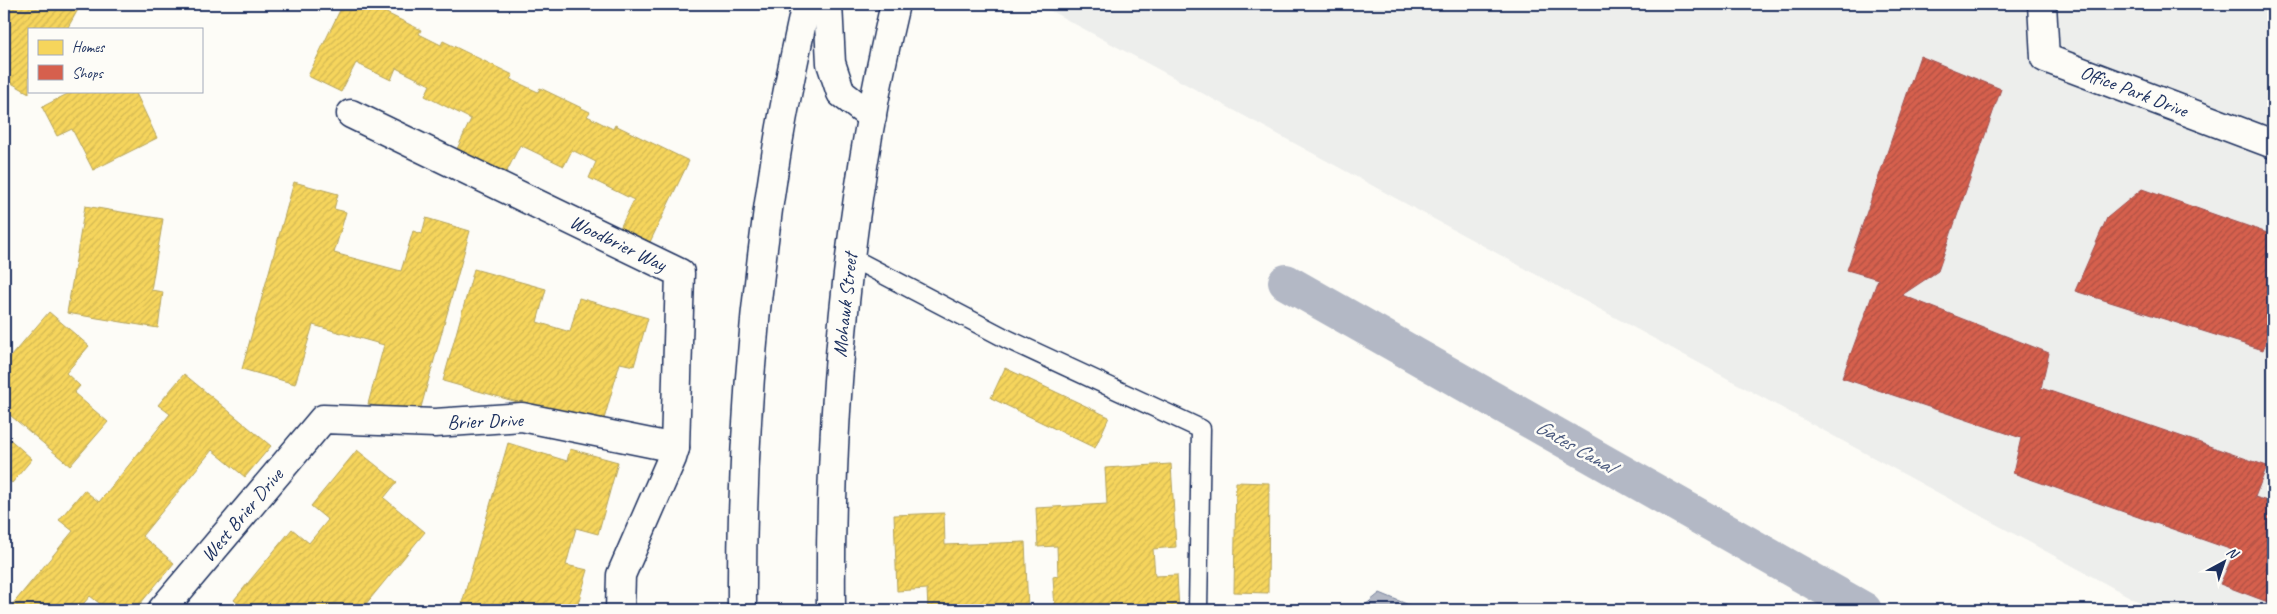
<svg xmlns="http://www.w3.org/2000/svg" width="2277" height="614" font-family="Caveat,sans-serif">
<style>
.built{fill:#edeeec}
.water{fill:#b3b8c5;stroke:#76819c}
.homes{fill:url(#homes-hatch);stroke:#b4a35d}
.shops{fill:url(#shops-hatch);stroke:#9e5152}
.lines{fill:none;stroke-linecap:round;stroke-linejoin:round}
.canal{stroke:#b3b8c5;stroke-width:36}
.service-casing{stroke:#1b2f5e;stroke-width:21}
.minor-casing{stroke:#1b2f5e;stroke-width:31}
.primary-casing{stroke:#1b2f5e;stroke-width:31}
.service{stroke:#fdfcf7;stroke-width:18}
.minor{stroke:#fdfcf7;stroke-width:28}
.primary{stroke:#fdfcf7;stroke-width:28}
.labels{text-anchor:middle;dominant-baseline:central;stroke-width:5;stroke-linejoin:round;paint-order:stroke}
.street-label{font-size:20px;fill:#1b2f5e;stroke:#fdfcf7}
.water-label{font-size:21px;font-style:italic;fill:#49587d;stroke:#fdfcf7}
</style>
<defs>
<pattern id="homes-hatch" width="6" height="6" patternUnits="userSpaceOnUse" patternTransform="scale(1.25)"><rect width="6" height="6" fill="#f6d55c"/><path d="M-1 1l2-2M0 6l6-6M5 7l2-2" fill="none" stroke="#d2b752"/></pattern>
<pattern id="shops-hatch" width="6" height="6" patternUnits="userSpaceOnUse" patternTransform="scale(1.25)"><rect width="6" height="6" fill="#d6604d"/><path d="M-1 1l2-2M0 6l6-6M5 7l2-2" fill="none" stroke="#ad5043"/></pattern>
</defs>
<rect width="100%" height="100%" fill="#fdfcf7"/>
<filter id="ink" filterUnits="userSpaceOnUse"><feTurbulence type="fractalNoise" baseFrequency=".02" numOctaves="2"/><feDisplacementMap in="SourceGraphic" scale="10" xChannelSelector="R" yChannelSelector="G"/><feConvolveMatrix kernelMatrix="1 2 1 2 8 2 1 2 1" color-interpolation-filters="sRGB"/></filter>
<g filter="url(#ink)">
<polygon class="built" points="1038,4 2273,4 2273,610 2154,610"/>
<polygon class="water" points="1380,593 1421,610 1359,610"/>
<g class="homes">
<polygon points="4,4 76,4 80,6 67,29 29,29 29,93 4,79"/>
<polygon points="343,4 354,4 367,11 370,5 421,30 419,34 441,45 443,41 513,75 510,79 538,92 540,88 590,112 587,116 613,129 615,125 689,161 650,242 620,228 634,200 589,178 596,162 572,150 564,166 520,145 506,173 457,149 471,119 425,96 430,85 396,68 391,80 356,63 341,92 308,76"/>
<polygon points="73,91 135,91 157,138 93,170 72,129 57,136 42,107"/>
<polygon points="294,182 338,194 334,209 346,212 334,253 401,271 413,231 422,234 426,218 470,231 418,418 368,404 384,345 313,325 295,384 242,369"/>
<polygon points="85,206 163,219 151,290 163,292 158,328 67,313"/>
<polygon points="474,269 546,289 537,322 570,332 579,298 648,318 634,366 620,363 602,426 443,381"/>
<polygon points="49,312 89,346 66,373 80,386 74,393 108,422 70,466 4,410 4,364"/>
<polygon points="1005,368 1109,417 1095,448 991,398"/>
<polygon points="184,374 271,446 245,477 212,450 142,536 174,563 135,610 108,610 90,596 78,610 8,610 73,531 59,520 84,490 99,502 170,414 158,405"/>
<polygon points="4,434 32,459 12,483 4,477"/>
<polygon points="508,443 567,461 570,449 618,462 598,534 576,528 566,565 588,570 576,610 489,610 462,603"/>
<polygon points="357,450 397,482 384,498 425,532 361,610 290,610 287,607 284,610 246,610 234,600 292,529 309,543 328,520 311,506"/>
<polygon points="1171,464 1176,547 1153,549 1155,576 1177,575 1179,610 1055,610 1053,577 1058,576 1057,546 1038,547 1036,508 1107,504 1105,468"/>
<polygon points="1236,482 1269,483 1268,593 1234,592"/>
<polygon points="944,513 945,545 1025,542 1028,610 916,610 928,610 927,589 897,591 894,515"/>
</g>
<g class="shops">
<polygon points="1920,56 2001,89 1938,271 1902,295 2049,353 2041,388 2267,466 2255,497 2273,503 2273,604 2220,584 2235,551 2013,473 2021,438 1842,378 1878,279 1847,270"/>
<polygon points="2142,189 2273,235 2273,321 2263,350 2075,291 2107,218"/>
</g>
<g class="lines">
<polyline class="canal" points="1286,282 1864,610"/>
<g class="service-casing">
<polyline id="service" points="850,257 1007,339 1201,429 1198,610"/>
</g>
<g class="minor-casing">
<g id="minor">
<polyline points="2042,4 2045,58 2273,144"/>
<polyline points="351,114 680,273 675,448 672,458 621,575 620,610"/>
<polyline points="162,610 323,419 435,423 522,417 675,448"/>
</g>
</g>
<g class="primary-casing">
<g id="primary">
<polyline points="828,4 831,63 841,93 872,117"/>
<path d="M742 610C741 458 752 306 776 156 784 105 795 54 806 4"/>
<path d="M831 610C829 406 848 203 895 4"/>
</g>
</g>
<use href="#service" class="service"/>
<use href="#minor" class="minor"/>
<use href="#primary" class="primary"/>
</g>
</g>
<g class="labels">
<g class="street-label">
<text transform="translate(2134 91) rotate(21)">Office Park Drive</text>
<text transform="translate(618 243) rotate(26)">Woodbrier Way</text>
<text transform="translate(845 305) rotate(-84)">Mohawk Street</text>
<text transform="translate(485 421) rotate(-2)">Brier Drive</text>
<text transform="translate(242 515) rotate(-50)">West Brier Drive</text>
</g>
<g class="water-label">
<text transform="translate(1575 446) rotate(30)">Gates Canal</text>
</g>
</g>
<rect width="2277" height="614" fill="none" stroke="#fdfcf7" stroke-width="20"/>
<rect x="10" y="10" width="2257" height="594" fill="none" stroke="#1b2f5e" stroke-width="2" filter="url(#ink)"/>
<rect x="28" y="28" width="175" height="65" fill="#fdfcf7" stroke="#a3aaba"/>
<rect x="38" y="40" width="25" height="15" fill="#f6d55c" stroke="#a3aaba"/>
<text x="72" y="52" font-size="15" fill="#1b2f5e">Homes</text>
<rect x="38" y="65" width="25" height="15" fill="#d6604d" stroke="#a3aaba"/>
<text x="72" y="78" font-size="15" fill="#1b2f5e">Shops</text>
<g transform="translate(2224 562) rotate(40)" stroke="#fdfcf7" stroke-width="4" paint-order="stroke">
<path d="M0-4L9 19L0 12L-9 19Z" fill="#1b2f5e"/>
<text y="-8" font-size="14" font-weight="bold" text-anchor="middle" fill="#1b2f5e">N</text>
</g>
</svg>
